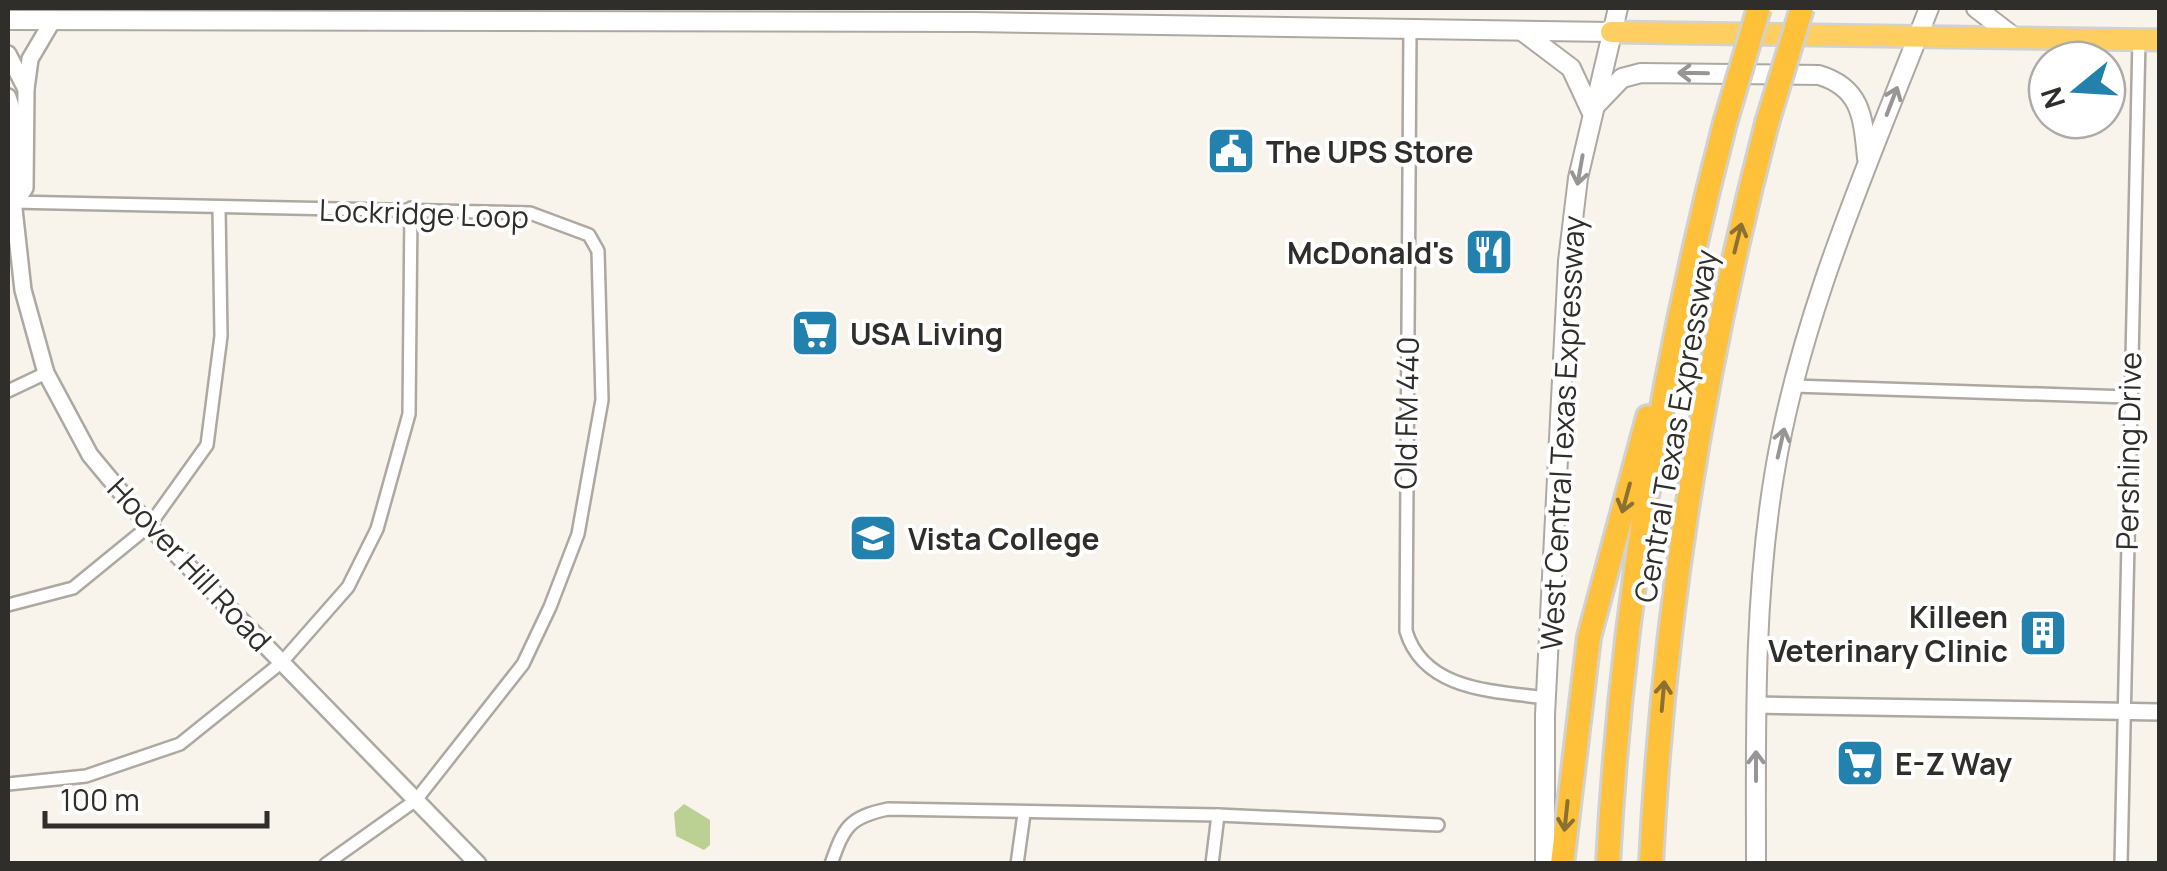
<svg xmlns="http://www.w3.org/2000/svg" width="2167" height="871" font-family="Manrope,sans-serif">
<style>
.green{fill:#bbd194}
.lines{fill:none;stroke-linecap:round;stroke-linejoin:round}
.minor-casing{stroke:#ada8a1;stroke-width:16}
.tertiary-casing{stroke:#ada8a1;stroke-width:20}
.secondary-casing{stroke:#ada8a1;stroke-width:22}
.trunk-casing{stroke:#d1d1d0;stroke-width:25}
.motorway-casing{stroke:#d1d1d0;stroke-width:28}
.minor{stroke:#fff;stroke-width:11}
.tertiary{stroke:#fff;stroke-width:15}
.secondary{stroke:#fff;stroke-width:18}
.trunk{stroke:#fece60;stroke-width:20}
.motorway{stroke:#fec139;stroke-width:22}
.motorway-bridge-casing{stroke:#d1d1d0;stroke-width:28;stroke-linecap:butt}
.motorway-bridge{stroke:#fec139;stroke-width:22}
.oneway{stroke:#979694}
.oneway2{stroke:#8c7031}
.labels{text-anchor:middle;dominant-baseline:central;stroke-width:8;stroke-linejoin:round;paint-order:stroke}
.poi-label{font-size:30px;font-weight:bold;fill:#2f2e2a;stroke:#fff;text-anchor:start}
.street-label{font-size:30px;fill:#2f2e2a;stroke:#fff}
</style>
<rect width="100%" height="100%" fill="#f8f3eb"/>
<polygon class="green" points="684,804 710,820 710,845 704,850 676,836 674,813"/>
<g class="lines">
<g class="minor-casing">
<g id="minor">
<path d="M1410 28 1406 631C1424 691 1494 691 1547 698"/>
<polyline points="12,202 530,213 589,235 598,251 602,400 578,534 550,607 523,664 416,800 326,864"/>
<polyline points="1794,386 2128,397"/>
<polyline points="8,391 46,373"/>
<polyline points="8,605 73,588 149,526 207,445 221,336 219,208"/>
<polyline points="8,784 86,776 180,744 282,662 348,587 377,529 409,414 411,208"/>
<path d="M831 864C844 827 849 817 888 809L1218 815 1438 825"/>
<polyline points="1017,864 1024,814"/>
<polyline points="1212,864 1218,815"/>
<polyline points="2121,864 2139,39"/>
</g>
</g>
<g class="tertiary-casing">
<g id="tertiary">
<polyline points="8,54 26,89 25,188 15,202"/>
<polyline points="26,89 30,59 53,20"/>
<polyline points="8,97 13,112 11,182 23,290 46,373 90,455 149,526 478,864"/>
<polyline points="1756,705 2160,712"/>
</g>
</g>
<g class="secondary-casing">
<g id="secondary">
<polyline points="1976,8 2015,38"/>
<polyline points="8,20 974,22 1611,32"/>
<polyline points="1522,31 1571,68 1591,111"/>
<path d="M1595 106 1622 78 1641 73 1819 75C1862 88 1863 118 1867 158"/>
<polyline points="1545,864 1545,715 1568,261 1578,178 1618,8"/>
<path d="M1756 864C1756 734 1753 605 1774 476 1800 314 1870 160 1929 8"/>
</g>
</g>
<g class="trunk-casing">
<polyline id="trunk" points="1611,32 2160,40"/>
</g>
<g class="motorway-casing">
<g id="motorway">
<polyline points="1562,864 1589,637 1648,417"/>
<path d="M1608 864C1621 613 1662 365 1725 123"/>
<path d="M1651 864C1663 613 1704 365 1767 123"/>
</g>
</g>
<use href="#minor" class="minor"/>
<use href="#tertiary" class="tertiary"/>
<use href="#secondary" class="secondary"/>
<use href="#trunk" class="trunk"/>
<use href="#motorway" class="motorway"/>
<g class="motorway-bridge-casing">
<g id="motorway-bridge">
<polyline points="1725,123 1759,8"/>
<polyline points="1767,123 1802,8"/>
</g>
</g>
<use href="#motorway-bridge" class="motorway-bridge"/>
</g>
<defs><path id="oneway-shaft" d="M-6 0H5M1.5-3L5.5 0L1.5 3" fill="none" stroke-width="1.6" stroke-linecap="round" stroke-linejoin="round" transform="scale(2.5)"/></defs>
<g class="oneway">
<use href="#oneway-shaft" transform="translate(1693 73) rotate(-179)"/>
<use href="#oneway-shaft" transform="translate(1892 101) rotate(-69)"/>
<use href="#oneway-shaft" transform="translate(1580 170) rotate(100)"/>
<use href="#oneway-shaft" transform="translate(1781 443) rotate(-77)"/>
<use href="#oneway-shaft" transform="translate(1756 766) rotate(-90)"/>
</g>
<g class="oneway2">
<use href="#oneway-shaft" transform="translate(1738 238) rotate(-76)"/>
<use href="#oneway-shaft" transform="translate(1626 498) rotate(105)"/>
<use href="#oneway-shaft" transform="translate(1663 696) rotate(-85)"/>
<use href="#oneway-shaft" transform="translate(1566 816) rotate(96)"/>
</g>
<defs>
<g id="civic-square" transform="scale(2.5)"><rect x="-9" y="-9" width="18" height="18" rx="4" fill="#2281ad" stroke="#fff"/><path d="M-.6-6.5H3V-4.5H.6V-3L4-1V1h2V6H-6V1h2V-1L-.6-3ZM-1.2 2.5V6h2.4V2.5Z" fill="#fff"/></g>
<g id="restaurant-square" transform="scale(2.5)"><rect x="-9" y="-9" width="18" height="18" rx="4" fill="#2281ad" stroke="#fff"/><path d="M-5-6h1v4h1v-4h1v4h1v-4h1v5L-1.5 .5V6h-2V.5L-5-1ZM5-6V6H3V1.5H1.5Q1.5-4 5-6Z" fill="#fff"/></g>
<g id="supermarket-square" transform="scale(2.5)"><rect x="-9" y="-9" width="18" height="18" rx="4" fill="#2281ad" stroke="#fff"/><path d="M-6-5.5h2.5l.6 2H6L4.5 2H-2.5L-4.4-4H-6ZM-1.5 3.2a1.3 1.3 0 1 0 .1 0ZM3 3.2a1.3 1.3 0 1 0 .1 0Z" fill="#fff"/></g>
<g id="university-square" transform="scale(2.5)"><rect x="-9" y="-9" width="18" height="18" rx="4" fill="#2281ad" stroke="#fff"/><path d="M0-5L7-2L0 1L-7-2ZM-4 1L0 2.5L4 1V4Q0 6-4 4Z" fill="#fff"/></g>
<g id="building-square" transform="scale(2.5)"><rect x="-9" y="-9" width="18" height="18" rx="4" fill="#2281ad" stroke="#fff"/><path d="M-4-6H4V6H1V3H-1V6H-4ZM-2.5-4.3h1.7v1.8h-1.7ZM.8-4.3h1.7v1.8H.8ZM-2.5-1h1.7V.8h-1.7ZM.8-1h1.7V.8H.8Z" fill="#fff"/></g>
</defs>
<g fill-rule="evenodd">
<use href="#civic-square" x="1231" y="151"/>
<use href="#restaurant-square" x="1489" y="252"/>
<use href="#supermarket-square" x="815" y="333"/>
<use href="#university-square" x="873" y="538"/>
<use href="#building-square" x="2043" y="633"/>
<use href="#supermarket-square" x="1860" y="763"/>
</g>
<g class="labels">
<g class="poi-label">
<text x="1266" y="151">The UPS Store</text>
<text x="1454" y="252" text-anchor="end">McDonald's</text>
<text x="850" y="333">USA Living</text>
<text x="908" y="538">Vista College</text>
<text x="2008" y="616" text-anchor="end">Killeen<tspan x="2008" dy="34">Veterinary Clinic</tspan></text>
<text x="1895" y="763">E-Z Way</text>
</g>
<g class="street-label">
<text transform="translate(424 213) rotate(2)">Lockridge Loop</text>
<text transform="translate(1406 413) rotate(-89)">Old FM 440</text>
<text transform="translate(1675 426) rotate(-80)">Central Texas Expressway</text>
<text transform="translate(1562 433) rotate(-87)">West Central Texas Expressway</text>
<text transform="translate(2128 451) rotate(-89)">Pershing Drive</text>
<text transform="translate(190 564) rotate(47)">Hoover Hill Road</text>
</g>
</g>
<rect width="2167" height="871" fill="none" stroke="#2f2e2a" stroke-width="20"/>
<g transform="translate(2077 90) rotate(252)"><circle r="48" fill="#ffffff" stroke="#acabaa" stroke-width="2.5"/>
<path d="M0-8L18 38L0 25L-18 38Z" fill="#2281ad"/>
<text y="-15" font-size="28" font-weight="bold" text-anchor="middle" fill="#2f2e2a">N</text>
</g>
<path d="M45 811v15h222v-15" fill="none" stroke="#2f2e2a" stroke-width="5"/>
<text x="60" y="811" font-size="30" fill="#2f2e2a" stroke="#ffffff" stroke-width="8" paint-order="stroke">100 m</text>
</svg>
